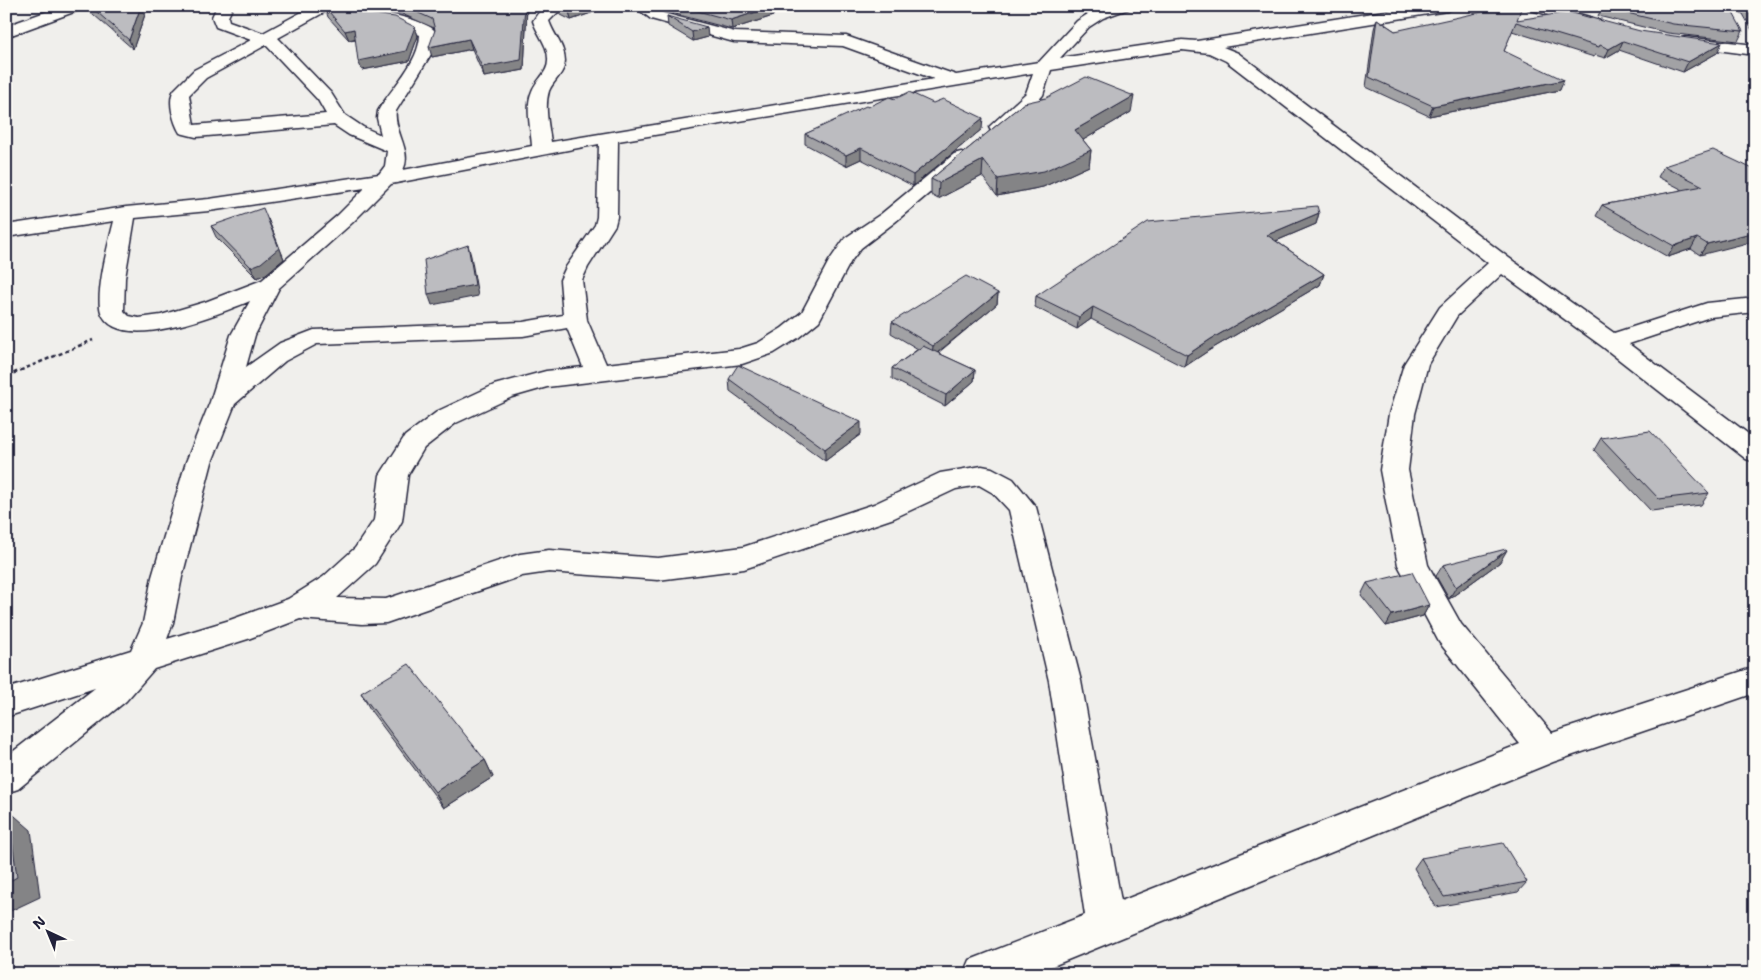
<svg xmlns="http://www.w3.org/2000/svg" width="1761" height="980" font-family="'Shantell Sans',sans-serif">
<style>
.lines{fill:none;stroke-linecap:round;stroke-linejoin:round}
.street-casing{stroke:#22223b;stroke-width:3}
.path-far1{stroke:#22223b;stroke-width:2.5;stroke-dasharray:4 3;stroke-linecap:butt}
.path{stroke:#22223b;stroke-width:3;stroke-dasharray:5 4;stroke-linecap:butt}
.street{fill:#fdfcf7;fill-rule:evenodd}
.wall{fill:#a2a2a5;stroke:#22223b}
.shaded-wall{fill:#848486;stroke:#22223b}
.building{fill:#bcbcc0;stroke:#22223b}
</style>
<rect width="100%" height="100%" fill="#f0efec"/>
<filter id="ink" filterUnits="userSpaceOnUse"><feTurbulence type="fractalNoise" baseFrequency=".02" numOctaves="2"/><feDisplacementMap in="SourceGraphic" scale="10" xChannelSelector="R" yChannelSelector="G"/><feConvolveMatrix kernelMatrix="1 2 1 2 8 2 1 2 1" color-interpolation-filters="sRGB"/></filter>
<g filter="url(#ink)">
<g class="lines">
<g class="street-casing">
<g id="street">
<polygon points="62,6 85,6 82,9 6,37 6,26"/>
<path d="M217 6H233L228 17 229 21 263 33 313 6H333L330 9 278 38 331 93 345 115 363 127 381 135 377 118 378 111C391 88 419 63 420 35L396 25 365 19 363 16 365 13C378 10 427 20 435 31 438 36 435 45 433 51L396 111C393 131 413 151 403 170L532 146C531 129 525 107 532 91 536 80 548 73 548 61 549 46 537 34 533 21 543 5 545 6 564 6L549 21C553 34 565 46 565 61 565 73 553 81 549 91 544 107 549 127 551 142L934 79 843 46 734 42 651 19 634 6H653L663 13 735 32 846 36 956 75 1039 62 1077 21 1091 12 1107 6H1131L1128 9 1103 18 1089 27 1060 58 1182 40 1197 41 1416 6H1455L1452 9 1447 11 1223 47 1238 53 1509 258 1614 333 1707 303 1755 298V312L1710 317 1629 344 1755 439V462L1746 459 1603 347 1502 274 1457 316 1428 364 1415 414 1408 470 1428 565 1461 624 1552 733 1755 667V693L1553 762 1033 974H964L970 960 1085 915 1049 681 1009 510 993 493 979 485 956 489 894 518 744 569 658 580 549 572 522 576 386 623 362 624 300 619 248 639 154 669 126 701 18 789 6 793V757L95 688 6 717V689L131 650 143 623 152 577 186 462 210 402 231 335 250 301C221 313 117 356 101 312 95 293 109 241 114 221L6 237V225L126 207 209 199 379 174 385 166 387 151 349 135 334 125 196 137 180 133C174 123 167 101 174 90L194 70 251 40 216 27 212 17ZM266 45 318 100 326 114 194 125 189 95 206 78ZM1182 50 1209 53 1226 61 1488 263 1440 307 1404 364 1389 414 1380 470 1398 565 1439 642 1520 744 1121 901 1081 681 1036 507 1013 479 992 468 982 466 940 473 874 504 743 547 658 558 549 550 520 554 386 599 337 598 375 564 398 528 402 521 408 475 424 448 456 423 512 397 547 387 742 364 774 353 798 338 819 321 851 261 861 248 895 222 971 158 968 154 961 152 954 154 881 214 845 238 829 261 802 312 782 328 758 343 739 349 606 364 587 320 582 280 588 267 615 225 617 217 618 141 1033 73 1026 93 989 127 991 131 998 133 1005 131 1028 112 1043 95 1051 70ZM599 144 597 217 595 225 566 267 560 280 563 315 523 322 314 330 280 343 246 367 255 335 279 288 352 223 391 184ZM365 188 338 215 262 280 205 302 161 315 139 318 129 316 124 311 125 278 135 218 209 211ZM567 328 583 367 546 371 494 385 438 411 405 436 380 475 374 520 355 548 323 577 288 599 230 620 167 639 173 623 182 577 212 462 235 404 285 361 317 344 523 336Z"/>
<polygon points="1525,6 1551,6 1600,20 1602,23 1600,26 1594,28 1528,9"/>
<polygon points="1685,37 1755,45 1755,55 1679,45 1677,42 1679,39"/>
</g>
</g>
<polyline class="path-far1" points="7,376 93,340"/>
<polyline class="path" points="6,377 10,375"/>
<use href="#street" class="street"/>
</g>
<g class="wall">
<polygon points="85,6 148,6 133,49 86,8"/>
<polygon points="348,6 527,6 524,70 484,77 472,49 432,57 435,30 434,28 402,14"/>
<polygon points="557,6 611,6 571,20 559,14"/>
<polygon points="656,6 771,6 772,7 773,16 732,29 664,11"/>
<polygon points="1729,6 1755,6 1755,32 1753,32 1743,14"/>
<polygon points="325,7 415,27 418,36 409,61 362,70 356,39 349,40 328,17"/>
<polygon points="1602,7 1743,31 1738,41 1668,33 1598,16"/>
<polygon points="667,16 708,37 693,41 668,26"/>
<polygon points="1377,19 1395,31 1517,20 1717,53 1683,72 1619,50 1605,58 1595,55 1594,57 1512,31 1504,51 1560,90 1429,116 1366,87 1374,29"/>
<polygon points="895,99 982,129 913,186 861,159 846,166 805,144 805,134 868,107"/>
<polygon points="1024,103 1131,112 1083,140 1091,150 1089,166 1043,187 997,196 982,176 938,199 931,195 931,179"/>
<polygon points="1664,166 1755,170 1700,255 1691,249 1668,257 1596,216 1602,205 1683,190 1658,177"/>
<polygon points="1319,213 1316,224 1276,241 1324,274 1320,285 1208,351 1184,367 1091,319 1077,329 1035,307 1036,296"/>
<polygon points="268,219 284,259 266,274 257,278 216,237 211,226"/>
<polygon points="998,293 997,304 938,353 975,370 974,381 945,406 892,379 892,368 918,349 891,333 892,322"/>
<polygon points="729,379 861,434 825,461 730,391"/>
<polygon points="1601,438 1709,493 1701,505 1651,511 1594,450"/>
<polygon points="1500,562 1449,599 1436,576 1443,565"/>
<polygon points="1367,583 1429,605 1423,616 1386,626 1361,595"/>
<polygon points="361,693 485,760 493,777 444,808 371,711"/>
<polygon points="1421,858 1527,882 1518,892 1436,907 1414,868"/>
</g>
<g class="shaded-wall">
<polygon points="141,6 148,6 133,49 129,40"/>
<polygon points="525,6 527,6 524,70 484,77 482,67"/>
<polygon points="582,6 611,6 571,20 569,11"/>
<polygon points="772,7 773,16 732,29 731,20"/>
<polygon points="415,27 418,36 409,61 362,70 358,61"/>
<polygon points="707,27 708,37 693,41 692,32"/>
<polygon points="354,29 357,38 349,40 345,31"/>
<polygon points="469,39 472,49 432,57 429,47"/>
<polygon points="1623,41 1619,50 1605,58 1609,49"/>
<polygon points="1722,43 1717,53 1683,72 1688,62"/>
<polygon points="1564,80 1560,90 1429,116 1433,106"/>
<polygon points="1134,96 1131,112 1073,146 1075,130"/>
<polygon points="983,118 982,129 913,186 913,175"/>
<polygon points="861,148 861,159 846,166 846,155"/>
<polygon points="1091,150 1089,166 1043,187 997,196 998,179"/>
<polygon points="983,160 982,176 938,199 939,183"/>
<polygon points="1755,182 1755,191 1748,183"/>
<polygon points="1319,213 1316,224 1264,246 1267,235"/>
<polygon points="268,219 284,259 266,274 257,278 251,267"/>
<polygon points="1755,232 1755,241 1700,255 1707,244"/>
<polygon points="1697,238 1691,249 1668,257 1674,246"/>
<polygon points="468,245 471,256 478,296 432,305 428,294"/>
<polygon points="1324,274 1320,285 1208,351 1184,367 1187,355 1211,339"/>
<polygon points="998,293 997,304 932,357 933,346"/>
<polygon points="1093,307 1091,319 1077,329 1079,317"/>
<polygon points="975,370 974,381 945,406 946,395"/>
<polygon points="861,422 861,434 825,461 825,449"/>
<polygon points="1507,550 1500,562 1449,599 1456,587"/>
<polygon points="1429,605 1423,616 1386,626 1392,615"/>
<polygon points="485,760 493,777 444,808 435,792"/>
<polygon points="8,810 31,830 40,897 6,913"/>
</g>
<g class="building">
<polygon points="90,6 141,6 129,40"/>
<polygon points="403,6 525,6 521,60 482,67 469,39 429,47 435,30 432,19"/>
<polygon points="561,6 582,6 569,11"/>
<polygon points="679,6 771,6 772,7 731,20"/>
<polygon points="1509,6 1522,6 1517,20 1569,12 1640,31 1722,43 1688,62 1623,41 1609,49 1600,45 1599,47 1516,22 1504,51 1564,80 1433,106 1369,77 1377,19 1395,31"/>
<polygon points="1607,6 1722,6 1733,13 1743,31 1673,24 1602,7"/>
<polygon points="1749,6 1755,6 1755,16"/>
<polygon points="325,7 395,17 415,27 406,51 358,61 354,29 345,31"/>
<polygon points="667,16 707,27 692,32"/>
<polygon points="1086,77 1134,96 1075,130 1091,150 1044,171 998,179 983,160 939,183 931,179 1024,103 1046,98"/>
<polygon points="909,92 933,103 943,99 983,118 913,175 861,148 846,155 805,134 866,106 868,107 889,97 895,99"/>
<polygon points="1713,150 1755,170 1755,182 1748,183 1755,186 1755,232 1707,244 1697,238 1674,246 1602,205 1703,186 1664,166"/>
<polygon points="1317,206 1319,213 1267,235 1324,274 1211,339 1187,355 1093,307 1079,317 1036,296 1148,222"/>
<polygon points="263,208 279,248 261,263 251,267 211,226"/>
<polygon points="468,245 475,285 428,294 424,260"/>
<polygon points="966,276 998,293 933,346 892,322"/>
<polygon points="923,346 975,370 946,395 892,368"/>
<polygon points="738,365 861,422 825,449 729,379"/>
<polygon points="1650,431 1709,493 1659,499 1601,438"/>
<polygon points="1506,549 1507,550 1456,587 1443,565"/>
<polygon points="1412,572 1429,605 1392,615 1367,583"/>
<polygon points="409,664 485,760 435,792 361,693"/>
<polygon points="6,810 8,810 17,877 6,883"/>
<polygon points="1503,843 1527,882 1444,897 1421,858"/>
</g>
</g>
<rect width="1761" height="980" fill="none" stroke="#fdfcf7" stroke-width="25"/>
<rect x="12" y="12" width="1736" height="955" fill="none" stroke="#22223b" stroke-width="2" filter="url(#ink)"/>
<g transform="translate(48 932) rotate(316)" stroke="#fdfcf7" stroke-width="4" paint-order="stroke">
<path d="M0-4L9 19L0 12L-9 19Z" fill="#22223b"/>
<text y="-8" font-size="14" font-weight="bold" text-anchor="middle" fill="#22223b">N</text>
</g>
</svg>
